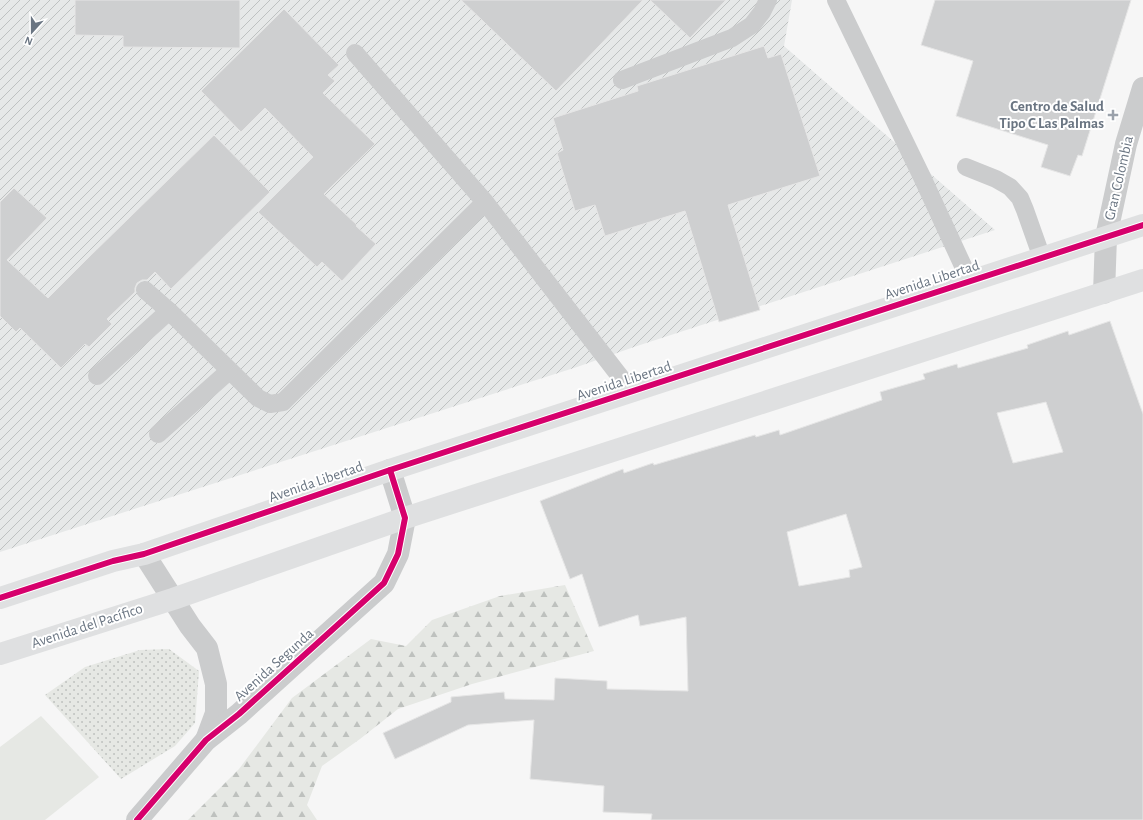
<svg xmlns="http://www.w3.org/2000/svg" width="1143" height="820" font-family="'Alegreya Sans',sans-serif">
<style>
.industrial{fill:url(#industrial-furrows)}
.grass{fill:url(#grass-dots)}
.forest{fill:url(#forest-firs)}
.park{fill:#e6e8e4}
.building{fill:#cecfd0;stroke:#e6e6e6;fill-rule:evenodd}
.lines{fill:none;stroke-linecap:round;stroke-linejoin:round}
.service{stroke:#cbcccd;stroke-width:18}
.minor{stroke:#cbcccd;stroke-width:22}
.secondary{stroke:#dfe0e1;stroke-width:22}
.cycleway-casing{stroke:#fff;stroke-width:8}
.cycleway{stroke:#d6006c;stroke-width:6}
.poi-dot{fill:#9ba2ab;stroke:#fff;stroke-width:1.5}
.labels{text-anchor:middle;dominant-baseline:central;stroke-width:4;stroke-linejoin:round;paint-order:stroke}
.poi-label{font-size:15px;font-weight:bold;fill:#6a7582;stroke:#fff;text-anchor:end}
.street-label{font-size:15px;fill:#6a7582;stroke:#fff}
</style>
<defs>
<pattern id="industrial-furrows" width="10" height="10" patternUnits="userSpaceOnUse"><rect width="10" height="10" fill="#e6e8e8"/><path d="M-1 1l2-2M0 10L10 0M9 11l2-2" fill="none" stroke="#bec1c1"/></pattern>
<pattern id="grass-dots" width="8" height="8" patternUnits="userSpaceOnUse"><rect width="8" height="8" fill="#e6e8e4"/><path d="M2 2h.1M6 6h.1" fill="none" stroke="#bec1be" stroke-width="1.8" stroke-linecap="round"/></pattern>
<pattern id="forest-firs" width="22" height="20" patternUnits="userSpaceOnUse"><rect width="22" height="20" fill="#e6e8e4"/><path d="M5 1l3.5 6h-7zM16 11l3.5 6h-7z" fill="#bec1be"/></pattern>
</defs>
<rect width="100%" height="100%" fill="#f6f6f6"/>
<polygon class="industrial" points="0,0 792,0 784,46 995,230 634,347 577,367 0,552"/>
<polygon class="grass" points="169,649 199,671 195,723 175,746 121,779 45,695 85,667 140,650"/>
<polygon class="forest" points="565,585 594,651 472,684 398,709 360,739 322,766 307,805 317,820 188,820 239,769 292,698 371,639 406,646 432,620 500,596"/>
<polygon class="park" points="41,716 99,777 45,820 0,820 0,747"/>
<g class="building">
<polygon points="75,0 240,0 240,48 123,47 123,36 75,35"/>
<polygon points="461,0 643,0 556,91"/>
<polygon points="650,0 726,0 690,38"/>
<polygon points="935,0 1131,0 1082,156 1078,155 1070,176 1041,167 1048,145 956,116 973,61 921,45"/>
<polygon points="284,9 339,65 328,75 335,81 323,93 375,144 324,194 357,225 356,226 376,244 342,281 322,262 317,267 258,212 313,157 265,108 241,132 201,91"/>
<polygon points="764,46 768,58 781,54 820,176 728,205 760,310 719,322 685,211 605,236 595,205 575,211 557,153 563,150 553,118 638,91 637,86"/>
<polygon points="214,135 270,192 171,289 155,272 147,280 142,280 137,283 135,288 135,292 107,319 112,324 89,347 85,344 61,368 20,328 16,332 0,316 0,202 14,188 47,218 7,260 48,298 88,258"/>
<path d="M1110 321 1143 414V820H651L652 814 603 812 604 786 530 779 534 720 468 725 395 759 383 733 451 702V697L504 692 505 699 554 700 555 678 607 681V689L688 691 686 617 640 626 638 615 599 627 582 574 570 579 540 501 623 469 624 473 653 463 654 465 755 435 756 437 779 430 780 435 882 400 880 392 925 379 923 374 957 364 958 368 1028 348 1027 345 1068 331 1069 335ZM1046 402 1063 452 1013 463 997 413ZM846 514 862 567 849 570 850 577 799 586 787 532Z"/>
</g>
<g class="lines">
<g class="service">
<polyline points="836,0 922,177 970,281"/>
<polyline points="355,53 485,202"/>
<polyline points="622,80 732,38 752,25 762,12 768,0"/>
<polyline points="966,167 996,179 1010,187 1020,198 1025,210 1042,258"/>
<polyline points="145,290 169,311 258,398 270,404 283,402 485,202 632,392"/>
<polyline points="97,376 169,311"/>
<polyline points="158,434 229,371"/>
</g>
<g class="minor">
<polyline points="1104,293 1106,237 1126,144 1143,88"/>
<polyline points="144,554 190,626 207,648 216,684 216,713 206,740"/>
<polyline points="137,820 206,740 239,714 384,583 398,554 405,518 390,470"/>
</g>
<g class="secondary">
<polyline points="0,598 113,561 144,554 390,470 1143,225"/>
<polyline points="0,654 173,599 405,518 1143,280"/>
</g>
<g class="cycleway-casing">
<g id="cycleway">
<polyline points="0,598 113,561 144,554 390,470 1143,225"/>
<polyline points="137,820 206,740 239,714 384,583 398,554 405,518 390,470"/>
</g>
</g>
<use href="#cycleway" class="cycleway"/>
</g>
<path class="poi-dot" d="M1111 109h4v4h4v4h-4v4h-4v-4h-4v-4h4z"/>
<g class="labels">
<g class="poi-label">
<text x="1104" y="106">Centro de Salud<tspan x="1104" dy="17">Tipo C Las Palmas</tspan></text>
</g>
<g class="street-label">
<text transform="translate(1119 178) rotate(-77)">Gran Colombia</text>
<text transform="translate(932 280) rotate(-18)">Avenida Libertad</text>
<text transform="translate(624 381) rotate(-18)">Avenida Libertad</text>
<text transform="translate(316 482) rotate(-19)">Avenida Libertad</text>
<text transform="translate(87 626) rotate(-18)">Avenida del Pacífico</text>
<text transform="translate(274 665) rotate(-42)">Avenida Segunda</text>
</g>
</g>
<g transform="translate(32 32) rotate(201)" stroke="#ffffff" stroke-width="3" paint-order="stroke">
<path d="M0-3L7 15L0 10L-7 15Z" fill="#6a7582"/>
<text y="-6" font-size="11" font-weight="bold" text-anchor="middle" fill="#6a7582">N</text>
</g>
</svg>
